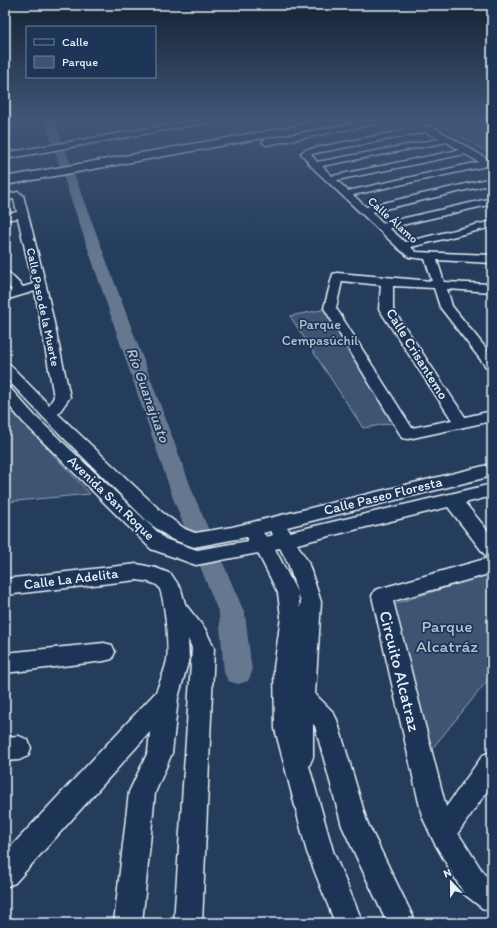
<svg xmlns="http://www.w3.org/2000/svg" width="497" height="928" font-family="Itim,sans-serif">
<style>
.green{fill:#3e5472;stroke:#93a2b5}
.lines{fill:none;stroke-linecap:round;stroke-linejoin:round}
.canal{fill:#657890;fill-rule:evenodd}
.river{fill:#657890;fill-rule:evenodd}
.minor-casing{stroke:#e8f1f8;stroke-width:3}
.highway-casing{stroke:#e8f1f8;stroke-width:3}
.minor{fill:#1d3557;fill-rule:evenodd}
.highway{fill:#1d3557;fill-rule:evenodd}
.labels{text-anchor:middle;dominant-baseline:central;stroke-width:3.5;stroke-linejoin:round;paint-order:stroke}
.far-street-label{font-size:12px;fill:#e8f1f8;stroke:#1d3557}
.park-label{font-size:14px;fill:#b5c2d0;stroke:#1d3557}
.street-label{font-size:14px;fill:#e8f1f8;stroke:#1d3557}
.water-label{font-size:15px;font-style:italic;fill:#b4c1ce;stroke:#1d3557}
.near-park-label{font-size:17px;fill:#b5c2d0;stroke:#1d3557}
.near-street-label{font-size:17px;fill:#e8f1f8;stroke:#1d3557}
</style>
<rect width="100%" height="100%" fill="#253d5d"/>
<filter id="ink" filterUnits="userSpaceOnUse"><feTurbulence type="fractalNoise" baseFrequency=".025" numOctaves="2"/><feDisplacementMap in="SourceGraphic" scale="8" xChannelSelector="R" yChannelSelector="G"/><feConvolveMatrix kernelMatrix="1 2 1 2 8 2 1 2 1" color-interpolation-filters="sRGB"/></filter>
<g filter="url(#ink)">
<g class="green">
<polygon points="441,120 448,120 471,130 492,126 492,155 434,121"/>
<polygon points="326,309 393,423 363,428 290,316"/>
<polygon points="5,403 90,494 5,502"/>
<polygon points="492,573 492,675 431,750 394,604"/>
</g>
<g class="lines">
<polygon class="canal" points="37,120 44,121 41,123 5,127 5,123"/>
<polygon class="river" points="44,120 54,120 195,498 245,614 252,672 248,681 238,684 228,681 224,672 219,614 173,498"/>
<g class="minor-casing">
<g id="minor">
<polygon points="197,120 213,120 209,122 5,159 5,153"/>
<polygon points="374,120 390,120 386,122 266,145 262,142 266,139"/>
<polygon points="467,120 477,120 473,122"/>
<path d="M426 126 435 128 489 160 492 159V169L486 166 353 195 366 207 492 178V184L372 212 383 223 492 198V204L389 228 405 242 492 221V227L411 247 416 252 492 255V263L437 260 444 282 492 284V292L447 289 452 306 492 356V369L487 368 440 307 434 288 393 286V309L465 417 492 411V421L408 439 402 438 400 434 324 308 333 274 337 273 432 281 425 259 409 257 398 248 312 167 301 153 305 150ZM426 132 440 139 317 162 311 154ZM447 142 459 150 332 176 322 166ZM465 154 479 162 348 191 337 180ZM342 281 381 285 379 309 452 420 412 428 336 308Z"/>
<path d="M18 192 23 195 46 286 70 397 58 414 163 513 185 529 195 533 232 527 492 464V476L287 527 290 532 492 484V496L465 503 492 536V557L485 555 448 507 297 544 308 562 321 602 315 694 333 712 337 720 367 822 416 923H387L342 826 315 726 313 724V757L309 766 333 851 363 923H335L307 852 275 729 274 668 281 617 278 593 258 553 196 565 151 549 23 422 5 401V386L10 388 35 416 165 539 197 550 248 541 247 537 194 547 171 539 149 523 44 418 5 377V364L10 365 49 405 54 397 35 291 5 300V292L12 290 5 283V272L9 273 23 287 33 284 18 218 5 220V214L17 212 14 199 5 201V195ZM271 531 273 535 267 537 263 533ZM280 548 288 563 297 592 275 549ZM298 594 301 602 300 608Z"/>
<polygon points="492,557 492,573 393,601 446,807 483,755 492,751 492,784 458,833 484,874 492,880 492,912 482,908 464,894 434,842 422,816 372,596 375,590 382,588"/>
<path d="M137 564 156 568 171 574 181 589 185 604 205 629 214 648 202 923H174L192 648 188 639 189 659 178 698 172 753 155 793 142 923H114L129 792 148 752 150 732 15 883 5 887V853L156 692C160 682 165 670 167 660 169 648 165 594 158 586 153 582 144 581 137 580L5 595V579Z"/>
<polygon points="104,643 112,645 115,652 112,659 104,661 5,673 5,653"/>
<polygon points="19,736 28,740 31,748 28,756 19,760 5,761 5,737"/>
</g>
</g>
<g class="highway-casing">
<polygon id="highway" points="330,120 351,120 346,123 5,185 5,177"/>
</g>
<use href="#minor" class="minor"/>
<use href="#highway" class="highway"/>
</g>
</g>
<linearGradient id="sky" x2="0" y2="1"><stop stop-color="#142233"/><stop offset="0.48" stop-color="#405778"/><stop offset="1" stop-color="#405778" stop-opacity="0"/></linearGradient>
<rect width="497" height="250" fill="url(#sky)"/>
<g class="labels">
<g class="far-street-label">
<text transform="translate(393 220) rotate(42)">Calle Álamo</text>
<text transform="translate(43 307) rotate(78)">Calle Paso de la Muerte</text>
</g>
<g class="park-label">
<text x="320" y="324">Parque<tspan x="320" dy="16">Cempasúchil</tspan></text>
</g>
<g class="street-label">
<text transform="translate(417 354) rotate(58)">Calle Crisantemo</text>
<text transform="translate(383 496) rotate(-14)">Calle Paseo Floresta</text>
<text transform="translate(111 498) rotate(44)">Avenida San Roque</text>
<text transform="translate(71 579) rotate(-7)">Calle La Adelita</text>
</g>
<g class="water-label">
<text transform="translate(148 395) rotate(70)">Río Guanajuato</text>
</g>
<g class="near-park-label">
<text x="447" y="626">Parque<tspan x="447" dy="20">Alcatráz</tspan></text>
</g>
<g class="near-street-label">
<text transform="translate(400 671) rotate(76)">Circuito Alcatraz</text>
</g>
</g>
<rect width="497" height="928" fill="none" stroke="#1d3557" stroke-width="20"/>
<rect x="10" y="10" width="477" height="908" fill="none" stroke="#e8f1f8" stroke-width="1.5" filter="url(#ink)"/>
<rect x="26" y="26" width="130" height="52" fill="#1d3557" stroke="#6e8097"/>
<rect x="34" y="39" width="20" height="6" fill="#1d3557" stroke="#6e8097"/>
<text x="62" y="46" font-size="12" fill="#e8f1f8">Calle</text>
<rect x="34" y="56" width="20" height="12" fill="#3e5472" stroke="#6e8097"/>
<text x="62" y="66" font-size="12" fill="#e8f1f8">Parque</text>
<g transform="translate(451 882) rotate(338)" stroke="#1d3557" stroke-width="3" paint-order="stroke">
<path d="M0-3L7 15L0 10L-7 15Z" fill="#e8f1f8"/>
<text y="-6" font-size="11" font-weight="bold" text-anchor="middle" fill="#e8f1f8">N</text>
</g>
</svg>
